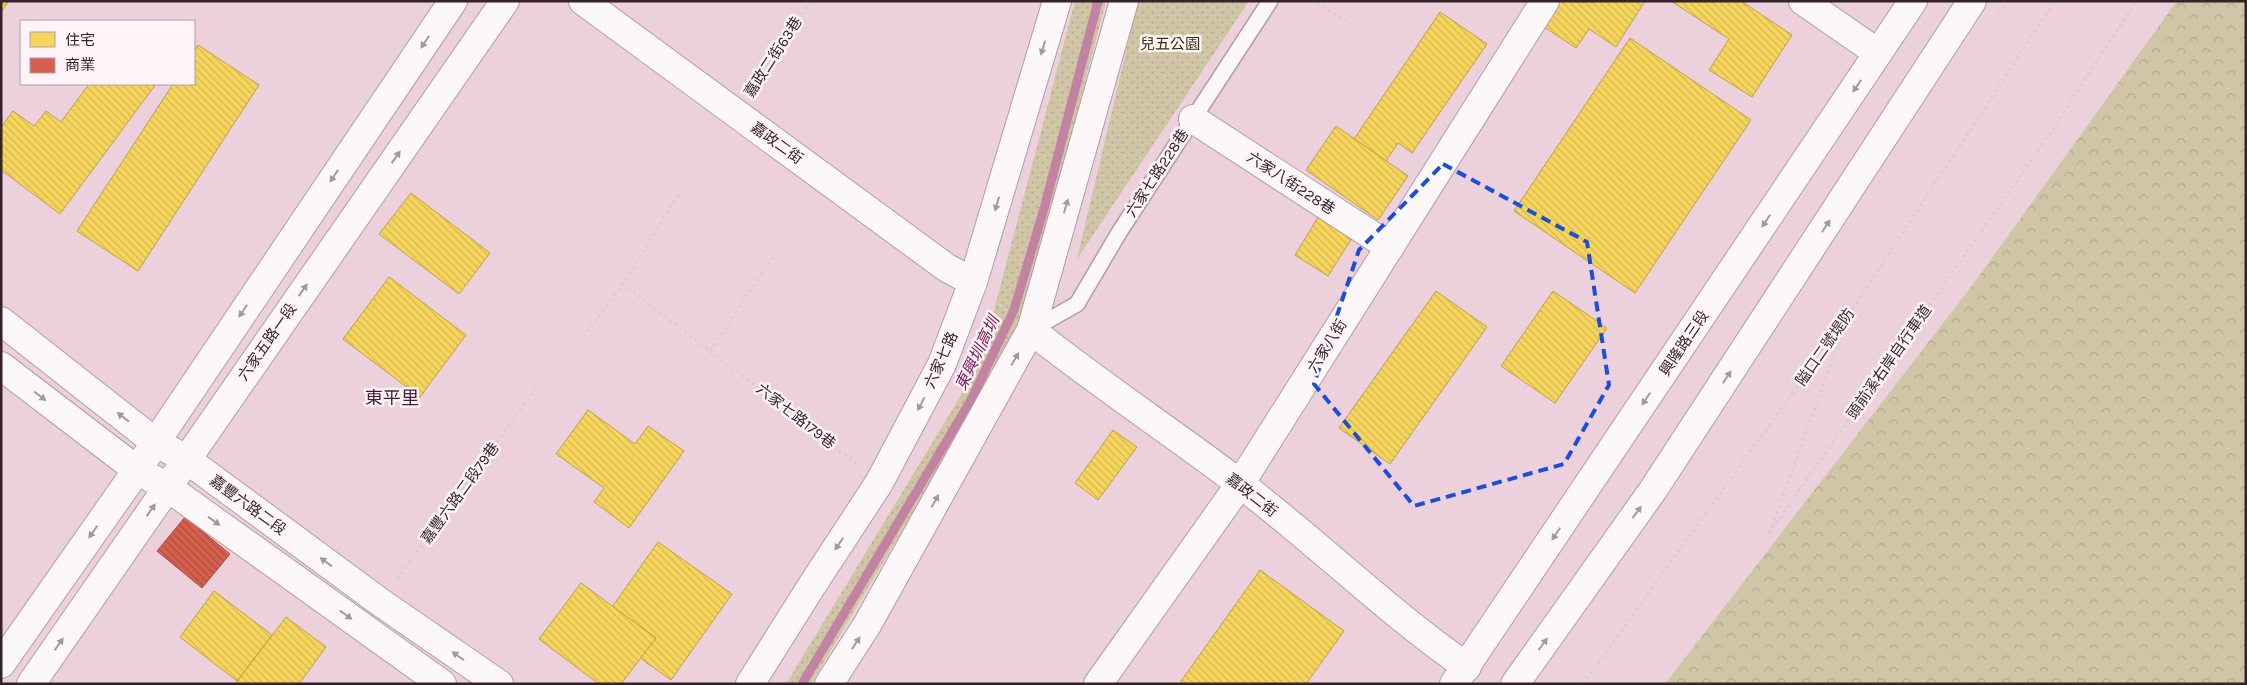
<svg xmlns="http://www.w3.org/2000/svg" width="2247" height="685" font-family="Karla,'Noto Sans TC',sans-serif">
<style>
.green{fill:url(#green-dots)}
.forest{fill:url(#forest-crowns)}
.homes{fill:url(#homes-back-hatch);stroke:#bca04d}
.shops{fill:url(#shops-back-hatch);stroke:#a64e43}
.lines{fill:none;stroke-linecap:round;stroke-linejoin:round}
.stream{stroke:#c283a2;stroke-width:9}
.service-casing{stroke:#b19ca5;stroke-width:18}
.minor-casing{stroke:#b19ca5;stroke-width:30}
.tertiary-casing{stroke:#b19ca5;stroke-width:30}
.path{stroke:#d6ced2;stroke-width:3;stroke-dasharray:2.5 4;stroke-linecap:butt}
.service{stroke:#fcf8fa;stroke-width:15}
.minor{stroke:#fcf8fa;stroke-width:28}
.tertiary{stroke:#fcf8fa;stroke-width:28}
.oneway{fill:#a2989d}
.marked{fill:none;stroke:#1d4ed8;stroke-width:4;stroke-dasharray:10 6;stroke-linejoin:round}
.labels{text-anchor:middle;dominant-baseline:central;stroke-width:5;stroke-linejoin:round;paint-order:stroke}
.park-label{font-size:15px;fill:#31310a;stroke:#fef4f8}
.street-label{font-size:15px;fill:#35232b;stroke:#fef4f8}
.water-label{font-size:16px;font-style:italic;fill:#781650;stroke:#fef4f8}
.quarter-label{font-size:18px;fill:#431d30;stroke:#fef4f8}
</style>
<defs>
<pattern id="green-dots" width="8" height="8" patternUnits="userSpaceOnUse" patternTransform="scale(1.25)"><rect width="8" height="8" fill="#d0c5a5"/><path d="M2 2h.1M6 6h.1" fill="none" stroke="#b3a98e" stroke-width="1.8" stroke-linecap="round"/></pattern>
<pattern id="forest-crowns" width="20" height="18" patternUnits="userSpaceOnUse" patternTransform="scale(1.25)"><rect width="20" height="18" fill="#d0c5a5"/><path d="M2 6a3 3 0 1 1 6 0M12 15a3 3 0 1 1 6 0" fill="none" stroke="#b3a98e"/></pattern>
<pattern id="homes-back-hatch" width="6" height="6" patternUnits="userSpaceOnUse" patternTransform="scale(1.25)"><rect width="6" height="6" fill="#f6d55c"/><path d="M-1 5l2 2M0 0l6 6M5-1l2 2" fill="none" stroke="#d4b750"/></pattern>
<pattern id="shops-back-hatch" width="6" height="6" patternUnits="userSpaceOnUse" patternTransform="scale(1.25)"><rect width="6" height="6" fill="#d6604d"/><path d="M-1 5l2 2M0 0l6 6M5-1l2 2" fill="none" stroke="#ae4f40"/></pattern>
</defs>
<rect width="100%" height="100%" fill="#ecd1dd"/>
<g class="green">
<polygon points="1075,1 1106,1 1027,304 1007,353 811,684 786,684 980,364"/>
<polygon points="1138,1 1249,1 1077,259"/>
</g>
<polygon class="forest" points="2177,1 2246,1 2246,684 1665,684 1974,283"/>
<g class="homes">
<polygon points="1,1 9,1 1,12"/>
<polygon points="1556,1 1581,1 1584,3 1585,1 1645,1 1616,47 1589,29 1576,48 1541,25"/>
<polygon points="1671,1 1741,1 1792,35 1752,97 1709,70 1729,39"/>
<polygon points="1440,12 1487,44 1412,153 1398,143 1386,161 1354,139"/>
<polygon points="1630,38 1751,120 1635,293 1514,211"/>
<polygon points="198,45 259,85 138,271 77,231 173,84 194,84 194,52"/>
<polygon points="89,84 156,84 60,214 1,170 1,127 13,111 34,126 46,111 61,122"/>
<polygon points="1336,126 1408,176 1378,220 1306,170"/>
<polygon points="411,193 490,253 459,294 379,234"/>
<polygon points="1320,214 1354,235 1328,276 1295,255"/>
<polygon points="389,277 466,335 420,397 343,339"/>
<polygon points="1436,291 1487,327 1390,464 1339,428"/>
<polygon points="1553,291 1607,328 1555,403 1501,366"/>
<polygon points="588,410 635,444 648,426 684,451 629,528 594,502 604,488 556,454"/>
<polygon points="1113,430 1137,447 1098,500 1075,483"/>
<polygon points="658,542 732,594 671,680 640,658 656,638 612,607"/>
<polygon points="1260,570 1344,631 1306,684 1179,684"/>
<polygon points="581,583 656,638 621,684 599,684 539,639"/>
<polygon points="214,591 272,635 237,681 180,637"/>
<polygon points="286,617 326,647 299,684 235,684"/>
</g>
<polygon class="shops" points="185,517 230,554 202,588 157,551"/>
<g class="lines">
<polyline class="stream" points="802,684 971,400 1014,310 1045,205 1098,1"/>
<g class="service-casing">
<polyline id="service" points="1031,330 1077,304 1120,231 1270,1"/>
</g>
<g class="minor-casing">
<g id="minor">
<polyline points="583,1 947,268 973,282"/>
<polyline points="1803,1 1878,53"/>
<polyline points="1193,119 1390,247"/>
<polyline points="1,321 155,442 186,459 380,602 499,684"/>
<path d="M1031 330C1099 384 1170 431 1239 483 1317 542 1386 611 1467 667"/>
<polyline points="1,366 137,470 167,487 442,684"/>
<polyline points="1,664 137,470 453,1"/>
<polyline points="31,684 505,1"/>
<polyline points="750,684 811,587 879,483 942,364 973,282 1057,1"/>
<polyline points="829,684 867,625 1031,330 1124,1"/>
<polyline points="1098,684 1240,484 1545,1"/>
</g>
</g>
<g class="tertiary-casing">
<g id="tertiary">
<polyline points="1454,684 1913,1"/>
<polyline points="1515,684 1653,490 1972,1"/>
</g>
</g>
<g class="path">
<polyline points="1311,1 1362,29"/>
<polyline points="1999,13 2007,1"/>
<polyline points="752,90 811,1"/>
<polyline points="623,284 858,465"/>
<polyline points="995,300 1008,311"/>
<polyline points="1848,316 1770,532 2051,132 2136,1"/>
<polyline points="583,337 623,284 681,190"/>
<polyline points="710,351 774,255"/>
<polyline points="397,579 540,383"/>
<polyline points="1583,684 1848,316 2055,1"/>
</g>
<use href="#service" class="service"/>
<use href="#minor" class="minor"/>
<use href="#tertiary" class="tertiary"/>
</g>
<defs><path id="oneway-solid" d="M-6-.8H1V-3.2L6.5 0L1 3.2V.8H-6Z" transform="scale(1.25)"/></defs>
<g class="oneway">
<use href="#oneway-solid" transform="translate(425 42) rotate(124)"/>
<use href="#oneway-solid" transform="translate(1043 48) rotate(107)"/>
<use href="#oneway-solid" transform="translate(1857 86) rotate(124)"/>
<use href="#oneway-solid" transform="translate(396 157) rotate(-55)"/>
<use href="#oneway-solid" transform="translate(334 176) rotate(124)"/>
<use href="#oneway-solid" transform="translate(997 204) rotate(106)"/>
<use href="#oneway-solid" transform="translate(1066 206) rotate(-74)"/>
<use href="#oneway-solid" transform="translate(1766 221) rotate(124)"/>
<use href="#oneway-solid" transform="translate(1826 226) rotate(-57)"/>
<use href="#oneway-solid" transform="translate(303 290) rotate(-55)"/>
<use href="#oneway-solid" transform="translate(243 311) rotate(124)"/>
<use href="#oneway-solid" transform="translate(1015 359) rotate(-60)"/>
<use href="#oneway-solid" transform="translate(1727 377) rotate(-57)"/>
<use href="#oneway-solid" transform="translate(40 396) rotate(37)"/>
<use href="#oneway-solid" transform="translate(1646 399) rotate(124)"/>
<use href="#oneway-solid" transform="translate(921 404) rotate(118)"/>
<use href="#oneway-solid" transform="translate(123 417) rotate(-142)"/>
<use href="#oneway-solid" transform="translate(935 501) rotate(-61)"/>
<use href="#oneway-solid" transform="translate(151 510) rotate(-55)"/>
<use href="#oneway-solid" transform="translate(1637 512) rotate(-54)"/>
<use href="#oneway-solid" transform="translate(214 521) rotate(36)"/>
<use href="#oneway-solid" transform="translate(93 532) rotate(125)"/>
<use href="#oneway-solid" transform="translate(1556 534) rotate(124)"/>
<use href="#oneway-solid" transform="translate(839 544) rotate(124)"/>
<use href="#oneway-solid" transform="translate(326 562) rotate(-144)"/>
<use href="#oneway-solid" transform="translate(346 615) rotate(36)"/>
<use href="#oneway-solid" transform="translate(856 643) rotate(-57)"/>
<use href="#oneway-solid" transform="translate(59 644) rotate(-55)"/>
<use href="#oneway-solid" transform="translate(1543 644) rotate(-54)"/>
<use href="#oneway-solid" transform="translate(458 656) rotate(-145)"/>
</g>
<path class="marked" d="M1443 164 1587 242 1609 385 1564 464 1414 506 1314 384 1359 250Z"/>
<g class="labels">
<g class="park-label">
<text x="1170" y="44">兒五公園</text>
</g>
<g class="street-label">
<text transform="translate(773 57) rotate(-57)">嘉政二街63巷</text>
<text transform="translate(777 143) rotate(36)">嘉政二街</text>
<text transform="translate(1157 173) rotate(-57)">六家七路228巷</text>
<text transform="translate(1291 183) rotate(33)">六家八街228巷</text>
<text transform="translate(267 342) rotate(-55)">六家五路一段</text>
<text transform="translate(1684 343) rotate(-56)">興隆路三段</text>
<text transform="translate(1327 346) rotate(-58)">六家八街</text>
<text transform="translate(1825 347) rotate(-55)">隘口二號堤防</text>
<text transform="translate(941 360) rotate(-66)">六家七路</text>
<text transform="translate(1889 362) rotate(-55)">頭前溪右岸自行車道</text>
<text transform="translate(796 416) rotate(38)">六家七路179巷</text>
<text transform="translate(460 493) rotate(-54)">嘉豐六路二段79巷</text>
<text transform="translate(1252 495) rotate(38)">嘉政二街</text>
<text transform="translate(248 505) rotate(36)">嘉豐六路二段</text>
</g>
<g class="water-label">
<text transform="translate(977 353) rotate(-64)">東興圳高圳</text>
</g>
<g class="quarter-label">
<text x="392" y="398">東平里</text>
</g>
</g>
<rect width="2247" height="685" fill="none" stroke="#35232b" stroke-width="5"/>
<rect x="20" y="20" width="175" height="65" fill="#fef4f8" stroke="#aea0a6"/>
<rect x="30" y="32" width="25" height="15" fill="#f6d55c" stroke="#aea0a6"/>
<text x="65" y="45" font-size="15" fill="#35232b">住宅</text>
<rect x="30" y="58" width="25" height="15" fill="#d6604d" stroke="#aea0a6"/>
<text x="65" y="70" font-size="15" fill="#35232b">商業</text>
</svg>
